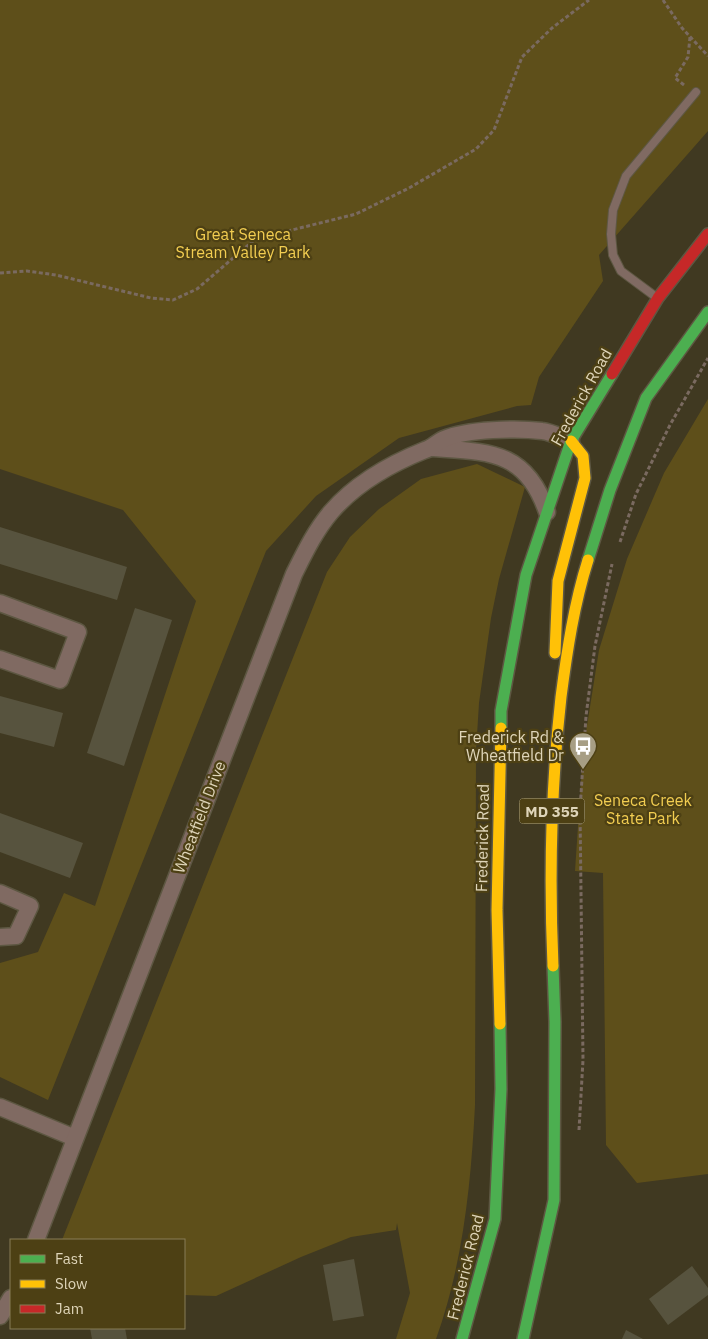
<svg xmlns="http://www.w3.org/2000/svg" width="708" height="1339" font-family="'IBM Plex Sans',sans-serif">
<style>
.green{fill:#5e4f1a}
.building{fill:#57533e}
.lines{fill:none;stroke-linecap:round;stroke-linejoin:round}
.lane-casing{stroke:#5d5742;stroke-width:10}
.street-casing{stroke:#5d5742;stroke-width:19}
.fast-casing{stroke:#5d5742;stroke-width:14}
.slow-casing{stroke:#5d5742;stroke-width:14}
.jam-casing{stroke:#5d5742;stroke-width:14}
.path{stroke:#7a6a60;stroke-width:3;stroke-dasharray:4 2.5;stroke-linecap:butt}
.lane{stroke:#806a62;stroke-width:8}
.street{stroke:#806a62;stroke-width:16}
.fast{stroke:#4caf50;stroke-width:11}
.slow{stroke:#ffc107;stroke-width:11}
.jam{stroke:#c62828;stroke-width:11}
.labels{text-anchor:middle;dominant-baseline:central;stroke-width:4.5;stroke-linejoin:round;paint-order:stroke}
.shield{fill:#4d4014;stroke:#b3a888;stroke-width:1}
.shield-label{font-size:15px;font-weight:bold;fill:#dfd5b9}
.park-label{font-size:16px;fill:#f2cd51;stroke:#4d4014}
.street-label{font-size:16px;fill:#dfd5b9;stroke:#4d4014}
.poi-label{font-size:16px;fill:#dfd5b9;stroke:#4d4014;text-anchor:end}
</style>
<rect width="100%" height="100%" fill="#403921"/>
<g class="green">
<polygon points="0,0 708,0 708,131 599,255 603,281 539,377 531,405 517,406 399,438 316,496 266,551 48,1100 0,1077 0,963 38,952 64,893 95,906 196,601 123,510 0,469"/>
<polygon points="708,399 708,1174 637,1183 606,1145 603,873 575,871 583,751 599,650 627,559 664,473"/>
<path d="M477 464 525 487 499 579 491 618 479 703 476 751 475 1105C471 1184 463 1264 436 1339H396L410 1293 397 1223 396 1230 351 1237 301 1257 216 1296 184 1295V1240H62L327 572 350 537 379 509 421 479Z"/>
</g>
<g class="building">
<polygon points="0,527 127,567 117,600 0,564"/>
<polygon points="135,608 172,620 124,766 87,753"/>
<polygon points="0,696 63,713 54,747 0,733"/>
<polygon points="0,813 83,843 70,878 0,852"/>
<polygon points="354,1259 364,1316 333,1321 323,1265"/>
<polygon points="692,1266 708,1288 708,1295 668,1325 649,1299"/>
<polygon points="90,1328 125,1328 127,1339 92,1339"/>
<polygon points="626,1330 643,1339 622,1339"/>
</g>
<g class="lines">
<g class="lane-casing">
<polyline id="lane" points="656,297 621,271 613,255 611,234 613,210 626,176 696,92"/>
</g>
<g class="street-casing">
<g id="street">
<path d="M432 448C489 452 526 450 547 512"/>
<polyline points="0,603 78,632 60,680 0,659"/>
<polyline points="0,893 30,906 16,936 0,937"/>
<polyline points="0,1107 75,1138"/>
<path d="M36 1240 294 574C305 552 315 531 331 512 356 483 390 464 425 450 432 448 437 442 444 439 467 429 518 428 542 431 552 432 562 438 571 441"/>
<polyline points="0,1316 11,1298"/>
</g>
</g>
<g class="fast-casing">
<g id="fast">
<polyline points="588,560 610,490 646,398 708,312"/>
<polyline points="501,728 501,711 526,575 571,441 612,374"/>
<polyline points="462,1339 495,1219 501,1089 500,1024"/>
<polyline points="523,1339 554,1200 555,1022 553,966"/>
</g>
</g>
<g class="slow-casing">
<g id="slow">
<polyline points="555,653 558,581 585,478 583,456 571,441"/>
<path d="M553 966C549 876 551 787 561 697 567 651 574 604 588 560"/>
<polyline points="500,1024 497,910 501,728"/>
</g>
</g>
<g class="jam-casing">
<polyline id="jam" points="612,374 658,298 708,234"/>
</g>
<g class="path">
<polyline points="663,0 682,28 708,56"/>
<polyline points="684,85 675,78 688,57 690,37"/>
<polyline points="0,273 27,271 56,275 151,298 173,300 197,289 253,241 268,236 356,214 409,188 476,149 494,130 522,57 552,28 589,0"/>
<polyline points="620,542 636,494 670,425 708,358"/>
<polyline points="579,1130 583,1060 580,810 586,716 595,646 612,564"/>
</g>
<use href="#lane" class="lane"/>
<use href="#street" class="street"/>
<use href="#fast" class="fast"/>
<use href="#slow" class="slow"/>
<use href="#jam" class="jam"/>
</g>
<defs>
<g id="bus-pin" transform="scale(1.4375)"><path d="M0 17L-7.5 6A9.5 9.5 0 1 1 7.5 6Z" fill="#a79e84" stroke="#4d4014"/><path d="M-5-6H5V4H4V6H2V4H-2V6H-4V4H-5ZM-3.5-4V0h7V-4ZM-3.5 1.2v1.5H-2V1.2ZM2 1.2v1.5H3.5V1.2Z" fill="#fff"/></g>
</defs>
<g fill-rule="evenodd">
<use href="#bus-pin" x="583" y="746"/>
</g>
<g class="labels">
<rect class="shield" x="519.5" y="798.5" width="65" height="25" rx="4"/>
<g class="shield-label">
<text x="552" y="811">MD 355</text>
</g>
<g class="park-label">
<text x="243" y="234">Great Seneca<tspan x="243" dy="18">Stream Valley Park</tspan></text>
<text x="643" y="800">Seneca Creek<tspan x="643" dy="18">State Park</tspan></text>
</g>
<g class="street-label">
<text transform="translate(581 397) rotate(-61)">Frederick Road</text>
<text transform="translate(199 817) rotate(-69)">Wheatfield Drive</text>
<text transform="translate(482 838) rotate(-89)">Frederick Road</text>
<text transform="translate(465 1267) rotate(-76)">Frederick Road</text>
</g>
<g class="poi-label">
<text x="564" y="737">Frederick Rd &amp;<tspan x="564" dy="18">Wheatfield Dr</tspan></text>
</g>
</g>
<rect x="10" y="1239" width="175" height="90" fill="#4d4014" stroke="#877c56"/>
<rect x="20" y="1255" width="25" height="8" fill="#4caf50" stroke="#877c56"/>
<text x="55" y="1264" font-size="15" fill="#dfd5b9">Fast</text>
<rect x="20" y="1280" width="25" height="8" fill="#ffc107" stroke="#877c56"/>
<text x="55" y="1289" font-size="15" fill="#dfd5b9">Slow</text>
<rect x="20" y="1305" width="25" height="8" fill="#c62828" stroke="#877c56"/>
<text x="55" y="1314" font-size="15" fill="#dfd5b9">Jam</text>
</svg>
